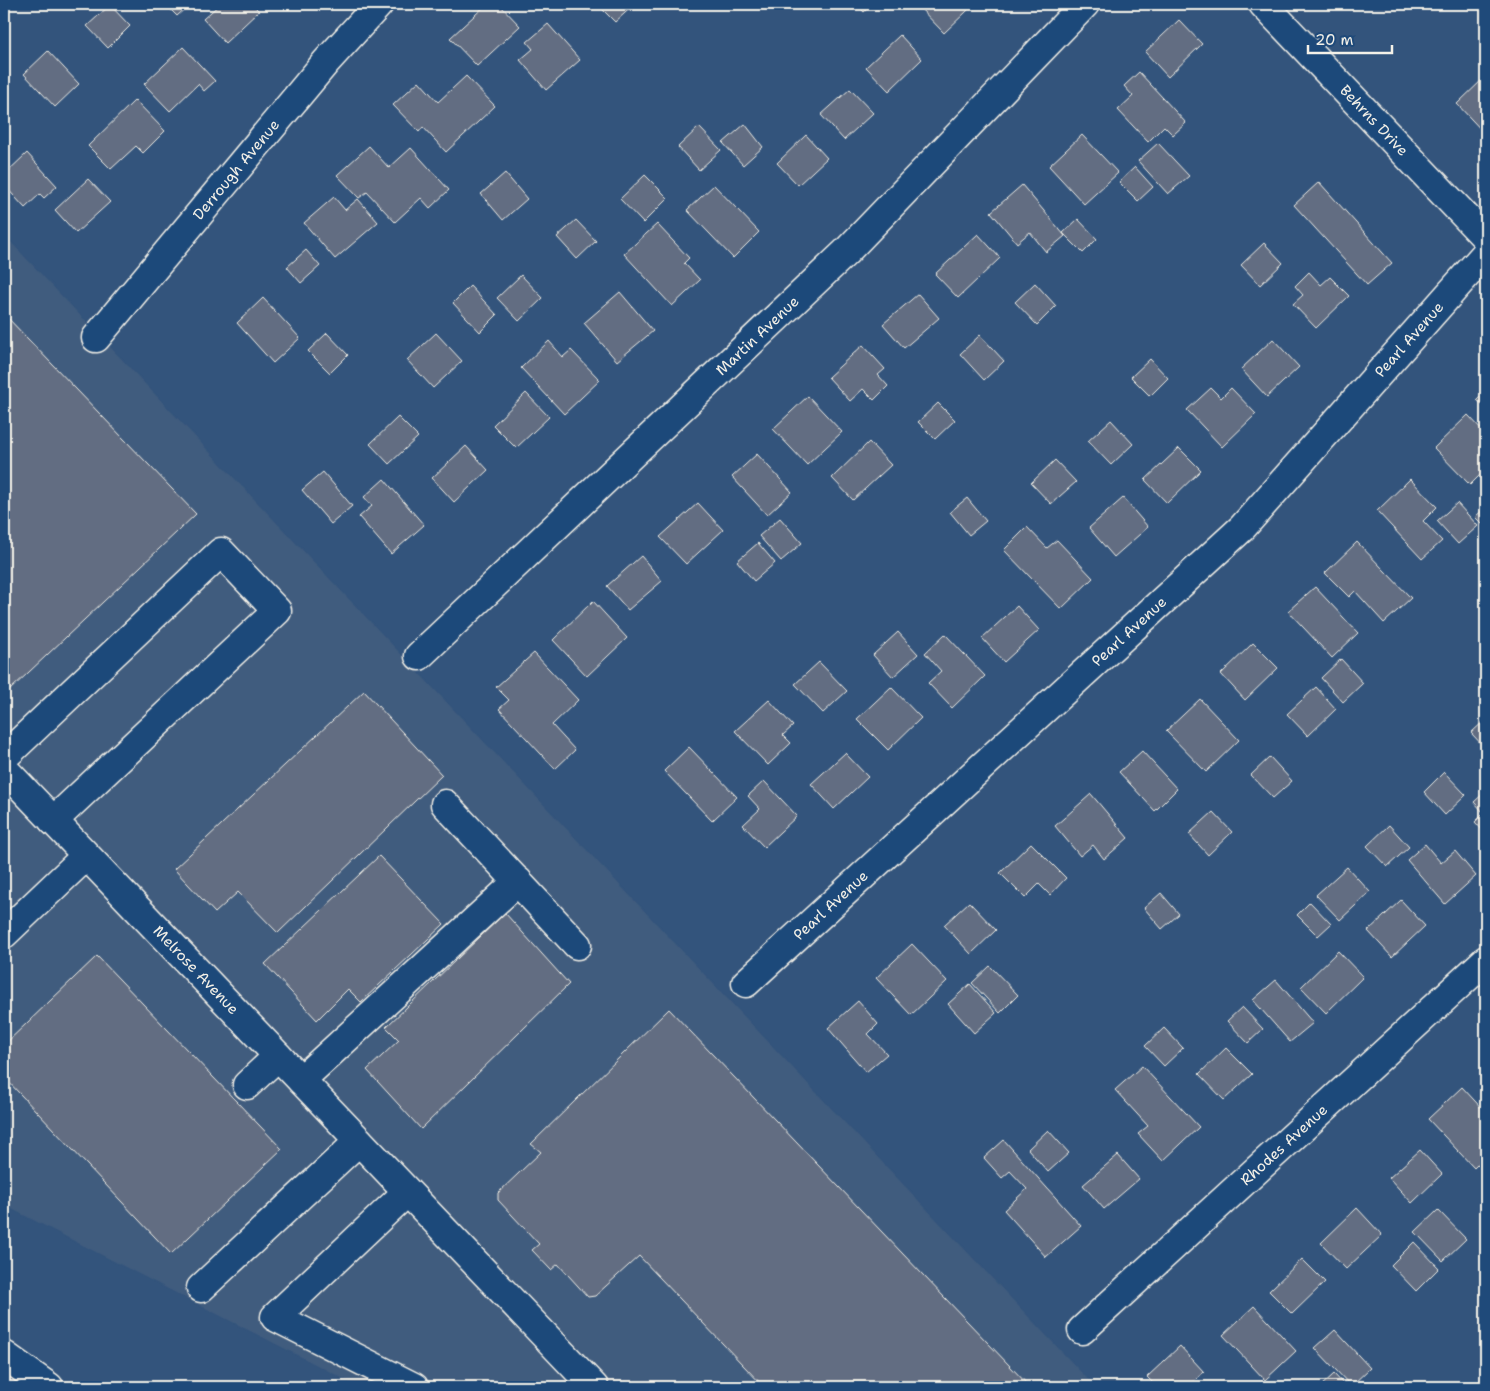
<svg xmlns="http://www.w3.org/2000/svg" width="1490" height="1391" font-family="'Shantell Sans',sans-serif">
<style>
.built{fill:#415c7e}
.building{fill:#626d82;stroke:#f4f1e8}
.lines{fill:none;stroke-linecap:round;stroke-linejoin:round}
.minor-casing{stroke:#f4f1e8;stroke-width:31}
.highway-casing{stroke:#f4f1e8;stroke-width:31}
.minor{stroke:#1f4a7a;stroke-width:28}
.highway{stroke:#1f4a7a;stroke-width:28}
.labels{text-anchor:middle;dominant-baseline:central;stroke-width:4;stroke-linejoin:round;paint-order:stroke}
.street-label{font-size:15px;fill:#f4f1e8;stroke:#1f4a7a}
</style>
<rect width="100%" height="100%" fill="#33547c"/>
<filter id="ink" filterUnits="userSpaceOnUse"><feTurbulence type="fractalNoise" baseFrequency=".02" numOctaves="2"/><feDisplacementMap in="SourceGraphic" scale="10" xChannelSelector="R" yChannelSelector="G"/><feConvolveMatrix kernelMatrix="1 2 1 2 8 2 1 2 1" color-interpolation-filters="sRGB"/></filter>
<g filter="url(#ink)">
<polygon class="built" points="4,235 1095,1387 360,1387 4,1205"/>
<g class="building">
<polygon points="165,4 190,4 177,16"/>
<polygon points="220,4 252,4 259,11 225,43 203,19"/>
<polygon points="487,4 499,4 520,26 477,66 450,38"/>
<polygon points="597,4 635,4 615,22"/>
<polygon points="856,4 872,4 864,12"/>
<polygon points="916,4 961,4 968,10 944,33"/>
<polygon points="110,5 130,26 108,48 87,26"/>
<polygon points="1179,20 1202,44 1168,77 1145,52"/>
<polygon points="548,24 580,60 546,90 520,60 533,49 527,42"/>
<polygon points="900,35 922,59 889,91 866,67"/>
<polygon points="183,47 215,81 204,91 198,84 170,111 144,84"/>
<polygon points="48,51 79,84 55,107 24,74"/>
<polygon points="1139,72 1186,123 1173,135 1164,126 1148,142 1118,110 1133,96 1124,86"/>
<polygon points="466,76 495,106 446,152 423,127 419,132 393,105 419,81 438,102"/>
<polygon points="1486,76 1486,135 1457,104"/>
<polygon points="850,89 873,113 844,140 821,115"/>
<polygon points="135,100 165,131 143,153 136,146 111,169 88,146"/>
<polygon points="745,124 763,147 743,165 723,143"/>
<polygon points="699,127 721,150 699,170 678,147"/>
<polygon points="806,135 827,158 798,185 777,163"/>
<polygon points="1082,135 1118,173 1084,204 1049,166"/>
<polygon points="1158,143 1189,176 1168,194 1138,161"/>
<polygon points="369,146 389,168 411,148 449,190 430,208 421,198 395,222 367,192 359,198 337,175"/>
<polygon points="27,153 57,186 44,198 40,194 25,208 4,185 4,175"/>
<polygon points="1135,167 1153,187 1138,201 1119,182"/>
<polygon points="505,173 527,199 503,220 481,194"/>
<polygon points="645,175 668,198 643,223 620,199"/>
<polygon points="88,179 110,202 76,233 55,210"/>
<polygon points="1319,182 1392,263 1367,285 1294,205"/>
<polygon points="714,185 759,232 733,258 687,210"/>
<polygon points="1022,185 1065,236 1046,252 1030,232 1017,243 991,212"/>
<polygon points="334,197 345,210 358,199 378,222 335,259 304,223"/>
<polygon points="1078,219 1097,239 1083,253 1063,233"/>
<polygon points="576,220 596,241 577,259 557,237"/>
<polygon points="657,224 689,258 684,263 700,280 672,306 624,254"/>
<polygon points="978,234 1000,258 958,298 935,274"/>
<polygon points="1264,243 1283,263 1260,285 1241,265"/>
<polygon points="306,250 320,266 301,283 287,267"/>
<polygon points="1309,272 1321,285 1330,277 1349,296 1316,328 1293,304 1303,295 1295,286"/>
<polygon points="521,275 543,298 519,321 497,298"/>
<polygon points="1035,283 1056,306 1037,325 1015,302"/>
<polygon points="470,286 497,315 480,332 453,303"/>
<polygon points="620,292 653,331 617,361 584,323"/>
<polygon points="918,294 939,318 904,348 883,324"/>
<polygon points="263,298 300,338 273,363 237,323"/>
<polygon points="4,314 196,514 10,690 4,684"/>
<polygon points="327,333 348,355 330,373 308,351"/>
<polygon points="436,333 462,361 433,388 407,360"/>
<polygon points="980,335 1004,361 984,380 960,354"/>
<polygon points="1273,339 1299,367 1267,397 1241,369"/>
<polygon points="549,341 563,357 571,350 600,380 564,414 521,368"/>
<polygon points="863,345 885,369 878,375 888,386 874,400 863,389 850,401 828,377"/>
<polygon points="1150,359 1168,378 1150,396 1131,377"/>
<polygon points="1211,388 1221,398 1231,388 1256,414 1222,447 1187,410"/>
<polygon points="1486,391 1486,408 1477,400"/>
<polygon points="526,393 549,417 516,448 493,425"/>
<polygon points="808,396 842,432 807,465 773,429"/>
<polygon points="938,403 955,420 935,439 918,422"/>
<polygon points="1468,415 1486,434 1486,469 1470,485 1434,448"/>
<polygon points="398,417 418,437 389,464 370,444"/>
<polygon points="1111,420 1133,444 1111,465 1088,441"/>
<polygon points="869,442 891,465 853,500 832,478"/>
<polygon points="466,446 488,470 454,502 432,478"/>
<polygon points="1179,448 1201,470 1167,503 1145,480"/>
<polygon points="757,454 792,492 767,515 732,477"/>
<polygon points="1055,460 1076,482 1051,504 1031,483"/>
<polygon points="323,472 352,506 331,524 302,490"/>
<polygon points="384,479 424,525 391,554 359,517 372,506 364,497"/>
<polygon points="1410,479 1437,507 1423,521 1442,541 1422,559 1377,511"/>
<polygon points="967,498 986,521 969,535 950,512"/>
<polygon points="1123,498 1148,527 1114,557 1089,528"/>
<polygon points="698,503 723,530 686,564 660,537"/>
<polygon points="1457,503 1478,526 1458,544 1437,521"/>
<polygon points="1486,507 1486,528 1475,517"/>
<polygon points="780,518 802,543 781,561 759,536"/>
<polygon points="1027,527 1047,548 1057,540 1093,578 1061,609 1004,550"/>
<polygon points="1357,542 1411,598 1384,623 1355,591 1349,597 1325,573"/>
<polygon points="758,543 775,563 754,581 737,561"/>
<polygon points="641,556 662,581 628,610 607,586"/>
<polygon points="1315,587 1358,633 1332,658 1288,611"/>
<polygon points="593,601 627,638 587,676 553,640"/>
<polygon points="1017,606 1039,630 1004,662 982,638"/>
<polygon points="898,632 918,654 893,677 873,655"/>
<polygon points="945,634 985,676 952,708 928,683 941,671 925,653"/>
<polygon points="1253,643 1278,668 1245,700 1221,674"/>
<polygon points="534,653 578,700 552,725 575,750 555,769 499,709 509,700 496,687"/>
<polygon points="1341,659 1363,683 1343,702 1321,678"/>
<polygon points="819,662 847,691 823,713 795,684"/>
<polygon points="891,687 921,718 888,750 857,719"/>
<polygon points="1316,687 1336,709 1308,736 1287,714"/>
<polygon points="364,691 442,775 278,933 238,892 215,913 174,869"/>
<polygon points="1200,699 1239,740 1206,772 1166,731"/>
<polygon points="769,700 793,726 783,735 791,743 768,765 735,731"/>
<polygon points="1486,719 1486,749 1471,733"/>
<polygon points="689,747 737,797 712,821 664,771"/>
<polygon points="1142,751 1177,789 1155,811 1119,772"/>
<polygon points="845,753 868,777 834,809 811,784"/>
<polygon points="1270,757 1292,781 1273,798 1251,775"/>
<polygon points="1444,772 1466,795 1445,815 1424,792"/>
<polygon points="764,781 797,816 764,847 743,825 760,809 748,796"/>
<polygon points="1486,791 1486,834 1475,822 1484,813 1474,802"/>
<polygon points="1091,794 1128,838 1104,859 1093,845 1080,856 1055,826"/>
<polygon points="1213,812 1232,832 1208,855 1189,834"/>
<polygon points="1389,825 1409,847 1387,867 1367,846"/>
<polygon points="1031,843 1066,878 1050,895 1039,884 1025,898 1000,873"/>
<polygon points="1425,844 1441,863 1455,851 1476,876 1445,904 1407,860"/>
<polygon points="379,856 444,924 361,1002 348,989 317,1020 265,964"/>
<polygon points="1347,867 1370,892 1340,920 1316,895"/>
<polygon points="1161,893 1179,914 1162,929 1144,908"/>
<polygon points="1401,900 1425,926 1392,957 1368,931"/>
<polygon points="969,902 996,930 971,954 944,925"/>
<polygon points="1310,902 1331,924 1318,936 1297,915"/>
<polygon points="505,913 569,984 421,1129 367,1070 399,1040 386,1027"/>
<polygon points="912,944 947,981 911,1015 876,978"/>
<polygon points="1338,951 1363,977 1326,1013 1301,987"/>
<polygon points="97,956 282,1149 171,1254 4,1077 4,1045"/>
<polygon points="990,966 1018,995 1000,1013 972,983"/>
<polygon points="1276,980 1313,1023 1290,1042 1253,1000"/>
<polygon points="970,984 996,1013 974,1033 948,1004"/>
<polygon points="858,1001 878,1024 868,1034 887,1054 866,1072 828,1028"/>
<polygon points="1242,1007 1263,1029 1248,1043 1227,1021"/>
<polygon points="669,1009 1030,1387 764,1387 639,1256 595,1296 588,1297 558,1264 551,1270 532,1250 539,1244 498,1200 498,1193 541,1152 531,1144"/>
<polygon points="1164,1028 1183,1048 1164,1066 1145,1046"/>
<polygon points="1226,1048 1252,1074 1224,1100 1199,1074"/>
<polygon points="1142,1066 1199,1127 1163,1161 1138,1134 1148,1126 1115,1090"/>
<polygon points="1462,1087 1486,1113 1486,1156 1474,1168 1428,1119"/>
<polygon points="1048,1130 1069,1153 1048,1172 1028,1149"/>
<polygon points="1004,1140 1081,1226 1046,1257 1004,1210 1027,1189 1010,1171 1002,1178 984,1158"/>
<polygon points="1420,1150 1442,1174 1412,1203 1389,1178"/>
<polygon points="1118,1155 1139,1179 1104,1209 1083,1185"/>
<polygon points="1357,1208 1382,1235 1346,1269 1321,1243"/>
<polygon points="1438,1210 1466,1239 1443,1261 1415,1232"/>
<polygon points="1414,1242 1439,1268 1416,1291 1391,1265"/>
<polygon points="1302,1259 1325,1282 1292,1314 1269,1291"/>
<polygon points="1254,1306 1296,1351 1265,1380 1223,1335"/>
<polygon points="1335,1330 1370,1368 1351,1386 1315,1348"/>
<polygon points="1180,1346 1204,1372 1187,1387 1157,1387 1147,1377"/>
<polygon points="1334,1374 1346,1387 1320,1387"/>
</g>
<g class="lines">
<g class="minor-casing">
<g id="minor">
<path id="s1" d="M1263 4 1486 238"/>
<path id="s2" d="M96 338 326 62 379 4"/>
<path id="s3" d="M419 656 846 252 1085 4"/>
<polyline points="4,757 221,552 277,611 53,821"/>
<path id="s4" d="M4 769 594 1387"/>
<polyline points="445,804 577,945"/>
<polyline points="4,934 86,856"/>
<path id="s5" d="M746 983 1242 528 1486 253"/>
<polyline points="301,1080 518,881"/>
<polyline points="247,1085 278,1056"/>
<polyline points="407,1192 275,1317 414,1387"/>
<polyline points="201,1288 359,1141"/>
<path id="s6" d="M1082 1330 1486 960"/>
</g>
</g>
<g class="highway-casing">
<polyline id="highway" points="4,1355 49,1387"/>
</g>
<use href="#minor" class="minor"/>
<use href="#highway" class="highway"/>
</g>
</g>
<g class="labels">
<g class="street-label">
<text stroke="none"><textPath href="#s1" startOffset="161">Behrns Drive</textPath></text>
<text stroke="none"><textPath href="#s2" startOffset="219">Derrough Avenue</textPath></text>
<text stroke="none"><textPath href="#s3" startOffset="466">Martin Avenue</textPath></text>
<text stroke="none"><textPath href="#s5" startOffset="925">Pearl Avenue</textPath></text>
<text stroke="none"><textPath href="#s5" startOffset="520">Pearl Avenue</textPath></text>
<text stroke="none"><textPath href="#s5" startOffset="115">Pearl Avenue</textPath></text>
<text stroke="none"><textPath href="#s4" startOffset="278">Melrose Avenue</textPath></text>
<text stroke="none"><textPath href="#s6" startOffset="274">Rhodes Avenue</textPath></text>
</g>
</g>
<rect width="1490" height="1391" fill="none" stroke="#1f4a7a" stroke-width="20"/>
<rect x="10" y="10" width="1470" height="1371" fill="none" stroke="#f4f1e8" stroke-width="2" filter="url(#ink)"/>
<path d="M1308 45v8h84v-8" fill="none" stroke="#f4f1e8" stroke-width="2.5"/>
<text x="1315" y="45" font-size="15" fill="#f4f1e8" stroke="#1f4a7a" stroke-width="4" paint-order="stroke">20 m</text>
</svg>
